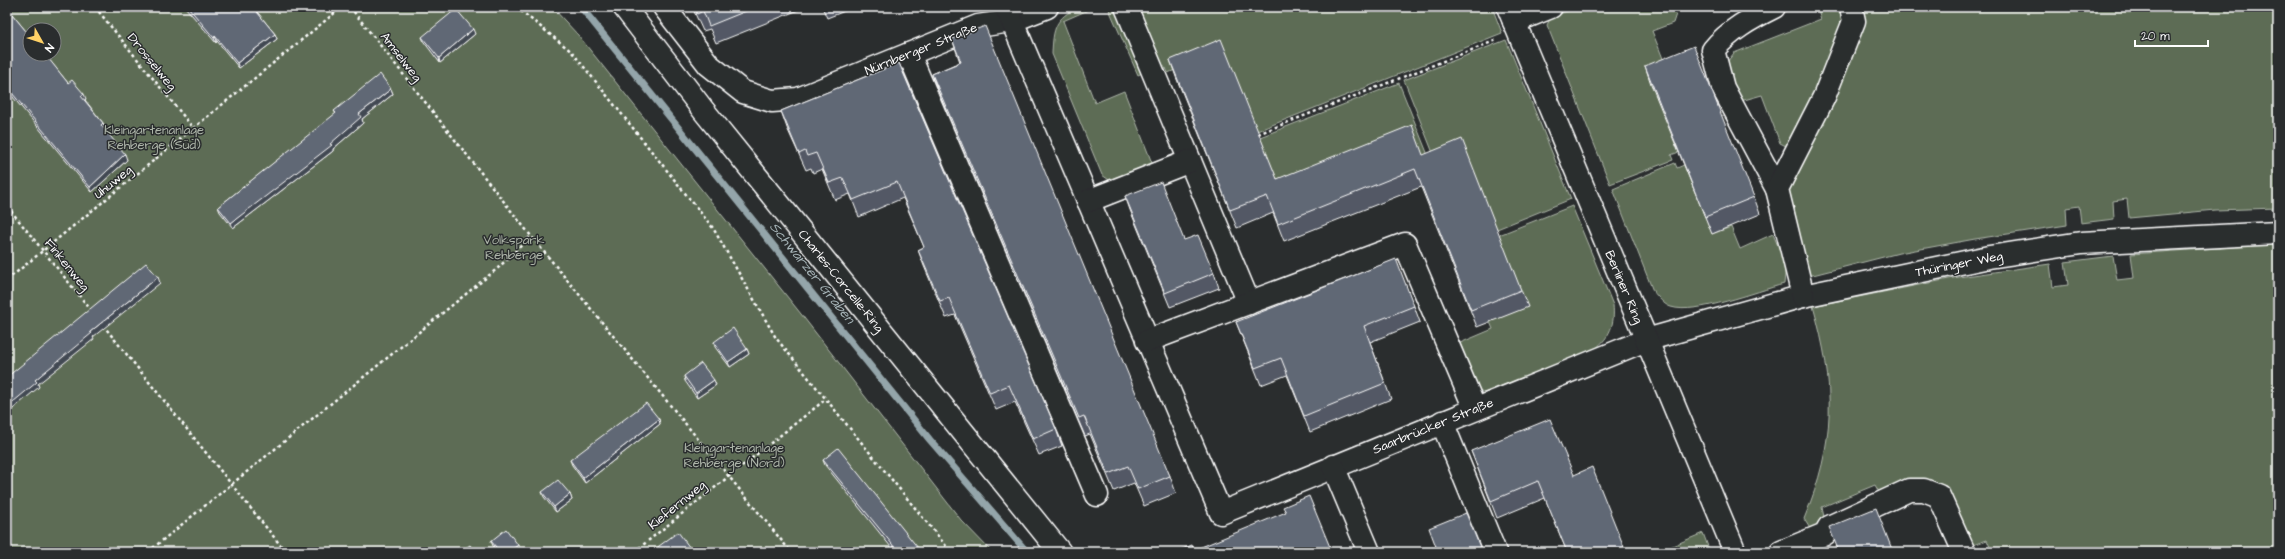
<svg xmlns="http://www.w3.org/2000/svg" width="2285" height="559" font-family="'Architects Daughter',sans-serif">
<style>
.green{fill:#5d6c54;stroke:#aeb6aa;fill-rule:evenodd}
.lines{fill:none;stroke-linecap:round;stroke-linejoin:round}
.stream{stroke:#94a5aa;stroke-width:7}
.minor-casing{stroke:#fff;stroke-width:25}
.path{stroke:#fff;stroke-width:2.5;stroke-dasharray:3 3;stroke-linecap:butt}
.minor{stroke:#2a2d2e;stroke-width:22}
.wall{fill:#535965;stroke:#fff}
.shaded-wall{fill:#434852;stroke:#fff}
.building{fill:#606775;stroke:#fff}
.labels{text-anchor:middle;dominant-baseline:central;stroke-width:3;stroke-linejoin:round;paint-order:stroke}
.street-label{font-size:13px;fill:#fff;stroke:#2a2d2e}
.park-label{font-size:13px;fill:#aeb6aa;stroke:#2a2d2e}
.water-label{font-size:14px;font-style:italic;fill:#a6b4b8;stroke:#2a2d2e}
</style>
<rect width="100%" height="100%" fill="#2a2d2e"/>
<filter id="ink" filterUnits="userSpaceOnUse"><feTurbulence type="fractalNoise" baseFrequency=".025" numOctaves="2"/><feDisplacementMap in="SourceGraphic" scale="8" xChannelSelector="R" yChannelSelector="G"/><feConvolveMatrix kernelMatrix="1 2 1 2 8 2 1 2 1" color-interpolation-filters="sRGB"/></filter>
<g filter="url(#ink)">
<g class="green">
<path d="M7 7H552L578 35 801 314 961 520 992 552H7ZM30 30H54V54H30Z"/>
<path d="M1079 7H1095L1063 21 1095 103 1124 91 1152 163 1150 167 1112 182 1102 175 1052 54C1053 28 1055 18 1079 7Z"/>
<polygon points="1108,7 1121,7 1146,71 1138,75"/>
<polygon points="1137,7 1492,7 1502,33 1257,131 1182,67 1168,73 1166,68 1162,70"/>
<polygon points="1578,7 1674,7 1676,14 1673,23 1652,31 1670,76 1679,152 1671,155 1673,160 1610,184 1547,25 1551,17"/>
<polygon points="1817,7 1838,7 1843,13 1847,26 1788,147 1780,143 1762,95 1737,102 1727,62 1734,53 1821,19"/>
<polygon points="1859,7 2278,7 2278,208 2215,210 2129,218 2127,199 2113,201 2114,219 2081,223 2079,206 2066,208 2067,225 1975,239 1899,253 1805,277 1788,190"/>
<polygon points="1506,40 1571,199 1497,229 1439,168 1404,80"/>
<polygon points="1399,83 1434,170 1283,196 1260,137"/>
<path d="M1675 163 1677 168 1684 165 1712 234 1731 227 1740 249 1773 234 1786 265 1784 284C1757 291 1696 315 1671 307 1664 305 1658 297 1653 291L1613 189Z"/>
<path d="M1572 206 1613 305C1615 324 1610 337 1595 349L1484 393 1477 388 1460 343 1493 329 1490 322 1499 235Z"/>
<path d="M2278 244V552H1992L1987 540 1973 545 1968 544 1945 494H1880L1875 485 1822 507 1825 523 1811 530 1804 519C1836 441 1836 387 1813 306L1959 277 2050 264 2053 287 2068 285 2065 262 2113 256 2117 280 2134 278 2131 254Z"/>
<polygon points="1703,533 1710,552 1658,552"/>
</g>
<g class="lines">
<polyline class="stream" points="581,7 930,440 1027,552"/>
<g class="minor-casing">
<g id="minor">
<polyline points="624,7 704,111 1060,552"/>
<polyline points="664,7 709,65 743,92 772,101 798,99 978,26 1011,21 1047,7"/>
<polyline points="1006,7 1221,513 1646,340 1803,296 1989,257 2081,243 2278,233"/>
<polyline points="1126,7 1249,303"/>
<polyline points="1508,7 1735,552"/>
<path d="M1774 7C1750 19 1730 30 1713 50L1723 88 1777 189"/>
<polyline points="1514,22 1551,7"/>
<polyline points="909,54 1097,495"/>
<polyline points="1088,201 1190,161"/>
<polyline points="1803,296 1777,189 1824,97 1854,21 1851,7"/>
<polyline points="1147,341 1405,244 1475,409"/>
<polyline points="1442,422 1495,552"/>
<polyline points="1333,466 1369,552"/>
<polyline points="1781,552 1825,534 1829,527 1909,490 1924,490 1939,496 1964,552"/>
</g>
</g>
<g class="path">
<polyline points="95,7 194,129"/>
<polyline points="350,7 531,236 791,552"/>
<polyline points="516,7 572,52 713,228 776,338 951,552"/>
<polyline points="1258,134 1497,40"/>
<polyline points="7,206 91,310"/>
<polyline points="7,280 342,7"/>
<polyline points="103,325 286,552"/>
<polyline points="148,552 498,268 531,236"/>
<polyline points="634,552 826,399"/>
</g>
<use href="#minor" class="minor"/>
</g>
<g class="wall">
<polygon points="185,7 253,7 275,34 277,39 239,68 217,41 216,43"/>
<polygon points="692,7 806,7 716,43 710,29 703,31"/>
<polygon points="822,7 855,7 827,18"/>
<polygon points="7,8 68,83 86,99 85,100 103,123 105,128 104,129 127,160 92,192 7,90"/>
<polygon points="475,34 440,63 424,42 422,37"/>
<polygon points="952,39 1170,476 1176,493 1144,506 1134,483 1114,491 1090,434 1085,436 938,91 932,74 960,62"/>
<polygon points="1170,60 1277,179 1423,155 1521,290 1528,307 1477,327 1421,187 1284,241 1273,213 1237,228 1176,77"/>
<polygon points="899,63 1056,429 1062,446 1039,455 1015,402 996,410 955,315 946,318 924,266 918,250 924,247 903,198 859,217 850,194 835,200 822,169 813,173 811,168 806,170 787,128 781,111"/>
<polygon points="1645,66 1754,197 1760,214 1712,234 1651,84"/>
<polygon points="391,89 393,94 362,119 363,123 333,149 333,151 233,228 220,212 218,207 336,114 334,111"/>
<polygon points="1125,196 1184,240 1214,273 1219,288 1170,307 1130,210"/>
<polygon points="1414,306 1420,322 1370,342 1391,399 1310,432 1287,375 1261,385 1236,322"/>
<polygon points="714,342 747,349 749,354 730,367 715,347"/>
<polygon points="684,376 716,385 697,398 685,381"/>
<polygon points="659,419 660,424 585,483 572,465 570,460"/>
<polygon points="1471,451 1574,475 1626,552 1567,552 1545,498 1497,518"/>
<polygon points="823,460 919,552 895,552 825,465"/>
<polygon points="542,492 570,494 572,500 556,512 544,497"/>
<polygon points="491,541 518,545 520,550 518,552 497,552 493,546"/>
</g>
<g class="shaded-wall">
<polygon points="473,29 475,34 440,63 439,58"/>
<polygon points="275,34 277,39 239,68 237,63"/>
<polygon points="215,36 217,41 216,43 214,38"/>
<polygon points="391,89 393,94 362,119 363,123 333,149 333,151 233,228 231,223 359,114"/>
<polygon points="84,94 86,99 83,101 81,96"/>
<polygon points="103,123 105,128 103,130 101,125"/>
<polygon points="125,154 127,160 92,192 90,187"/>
<polygon points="158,277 160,283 93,337 94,339 38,384 39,387 7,414 7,407 35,380 90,332"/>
<polygon points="747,349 749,354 730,367 728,362"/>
<polygon points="714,380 716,385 697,398 696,393"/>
<polygon points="659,419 660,424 585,483 583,478"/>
<polygon points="570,494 572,500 556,512 554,507"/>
<polygon points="518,545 520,550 518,552 509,552"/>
<polygon points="918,548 919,552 912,552"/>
</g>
<g class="building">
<polygon points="188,7 253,7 275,34 237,63 215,36 214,38"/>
<polygon points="694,7 756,7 709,26 703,11 697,14"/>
<polygon points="7,8 30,36 30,54 45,54 68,83 72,80 84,94 81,96 103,123 101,125 125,154 90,187 7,87"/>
<polygon points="456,9 473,29 439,58 422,37"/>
<polygon points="985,26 1170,476 1138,489 1128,466 1108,474 1084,416 1079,418 932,74 961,62 952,39"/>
<polygon points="1221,39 1277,179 1412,125 1423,155 1462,139 1521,290 1471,310 1415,169 1278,224 1267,196 1230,210 1170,60"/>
<polygon points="1694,46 1754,197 1705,217 1645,66"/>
<polygon points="899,63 1056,429 1033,439 1009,385 990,393 949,298 940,301 918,250 924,247 897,182 853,200 843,178 829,183 816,153 807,156 805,151 799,154 781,111"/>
<polygon points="380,74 391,89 359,114 361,117 330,144 332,145 231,223 218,207 336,113 334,111"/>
<polygon points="1161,182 1184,240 1198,235 1214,273 1165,293 1125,196"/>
<polygon points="1396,259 1414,306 1364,326 1385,383 1304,416 1281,358 1255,368 1236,322"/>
<polygon points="146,263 158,277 90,332 92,333 35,380 37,382 7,407 7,377"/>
<polygon points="733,328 747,349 728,362 714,342"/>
<polygon points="701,363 714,380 696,393 684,376"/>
<polygon points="646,403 659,419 583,478 570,460"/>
<polygon points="1550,419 1574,475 1592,467 1626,552 1567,552 1538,481 1491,501 1471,451"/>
<polygon points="838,448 918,548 912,552 897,552 892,544 823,460"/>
<polygon points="558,480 570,494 554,507 542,492"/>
<polygon points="1309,496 1332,552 1175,552 1192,545 1194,550 1286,512 1283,507"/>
<polygon points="1876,508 1893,552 1839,552 1829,527"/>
<polygon points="1466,513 1482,552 1438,552 1429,528"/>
<polygon points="506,529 518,545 509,552 500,552 491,541"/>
<polygon points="678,532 693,552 651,552"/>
<polygon points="470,545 475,552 460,552"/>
</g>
</g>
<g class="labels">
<g class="street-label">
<text transform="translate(921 49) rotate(-22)">Nürnberger Straße</text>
<text transform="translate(401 57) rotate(52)">Amselweg</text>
<text transform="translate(152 62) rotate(51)">Drosselweg</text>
<text transform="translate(113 182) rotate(-39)">Uhuweg</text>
<text transform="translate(1959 264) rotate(-11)">Thüringer Weg</text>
<text transform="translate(67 265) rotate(51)">Finkenweg</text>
<text transform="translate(841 281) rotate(51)">Charles-Corcelle-Ring</text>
<text transform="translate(1624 287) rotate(67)">Berliner Ring</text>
<text transform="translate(1433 426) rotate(-22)">Saarbrücker Straße</text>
<text transform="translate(677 505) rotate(-39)">Kiefernweg</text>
</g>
<g class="park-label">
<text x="154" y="130">Kleingartenanlage<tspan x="154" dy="15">Rehberge (Süd)</tspan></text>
<text x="514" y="240">Volkspark<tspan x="514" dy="15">Rehberge</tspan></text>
<text x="734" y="448">Kleingartenanlage<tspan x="734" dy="15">Rehberge (Nord)</tspan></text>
</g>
<g class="water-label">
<text transform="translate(812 273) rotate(51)">Schwarzer Graben</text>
</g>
</g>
<rect width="2285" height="559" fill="none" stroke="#2a2d2e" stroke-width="24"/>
<rect x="12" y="12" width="2261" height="535" fill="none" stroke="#fff" stroke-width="1.5" filter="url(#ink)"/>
<g transform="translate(42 42) rotate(129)"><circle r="19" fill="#2a2d2e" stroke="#7f8182"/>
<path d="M0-3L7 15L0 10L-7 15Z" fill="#ffd166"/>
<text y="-6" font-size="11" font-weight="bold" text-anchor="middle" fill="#ffffff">N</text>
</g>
<path d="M2135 40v6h73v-6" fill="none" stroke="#ffffff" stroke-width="2"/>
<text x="2141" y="40" font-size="12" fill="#ffffff" stroke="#2a2d2e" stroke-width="3" paint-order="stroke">20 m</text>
</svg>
